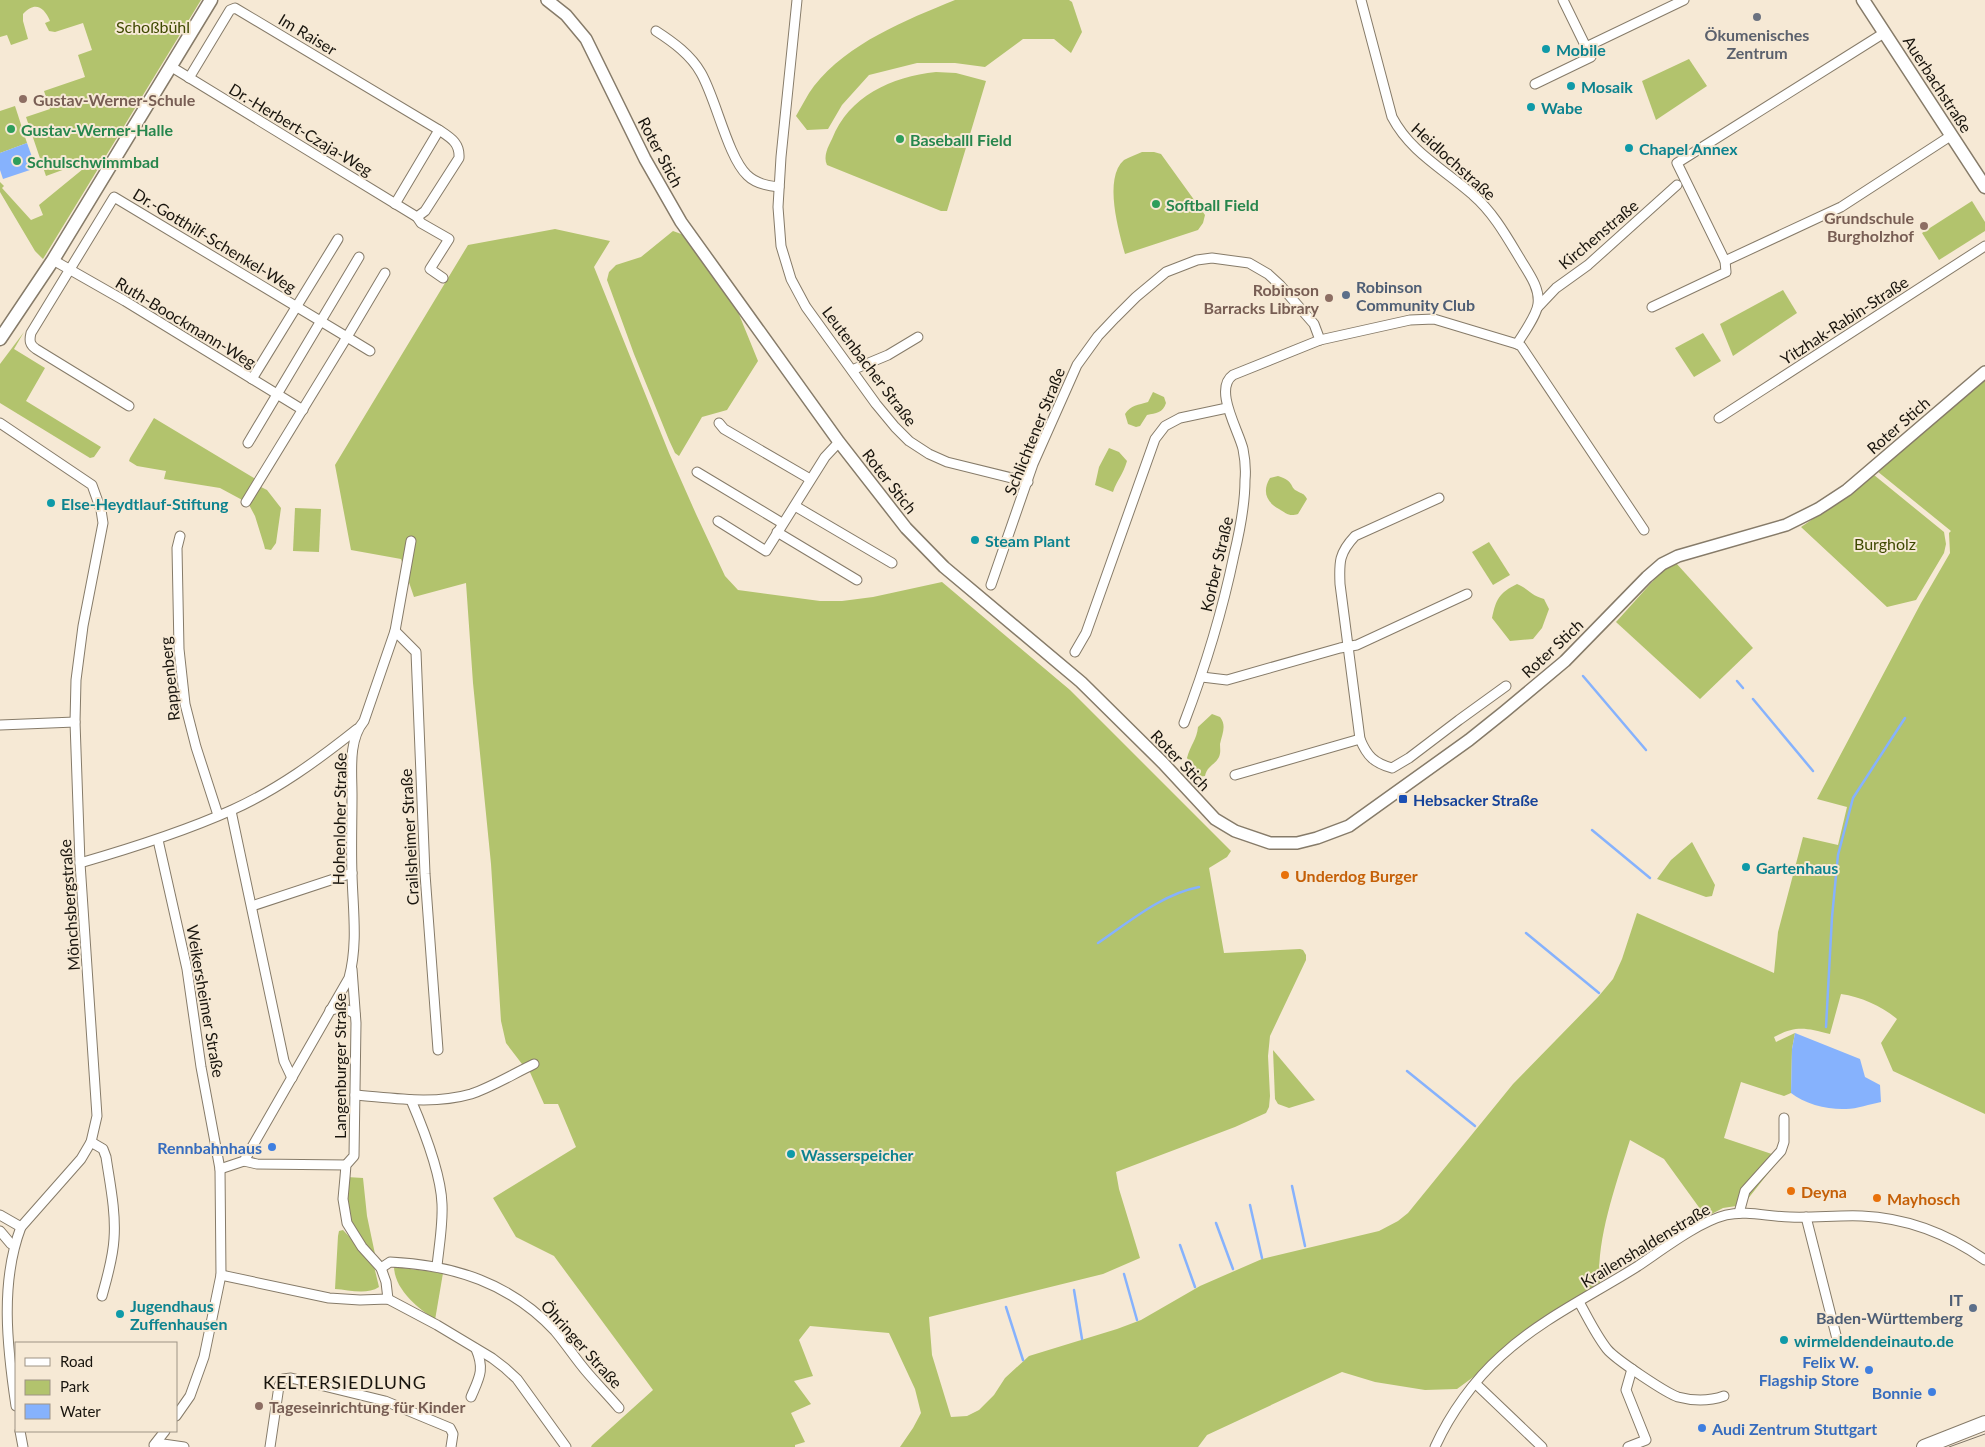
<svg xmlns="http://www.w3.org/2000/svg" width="1985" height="1447" font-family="Lato,sans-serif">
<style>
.green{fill:#b2c36d}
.water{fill:#86b2fd}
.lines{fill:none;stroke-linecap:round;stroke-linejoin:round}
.stream{stroke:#86b2fd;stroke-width:2.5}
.minor-casing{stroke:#867b69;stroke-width:11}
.tertiary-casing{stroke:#867b69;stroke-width:14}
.secondary-casing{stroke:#867b69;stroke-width:15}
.primary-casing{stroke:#867b69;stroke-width:16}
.minor{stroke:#fff;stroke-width:9}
.tertiary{stroke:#fff;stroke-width:11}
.secondary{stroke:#fff;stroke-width:12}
.primary{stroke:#fff;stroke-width:14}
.tram{stroke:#7c7467;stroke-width:1}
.worship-dot{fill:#6b7280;stroke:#f6e9d5;stroke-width:2}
.culture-dot{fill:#0f9aa8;stroke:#f6e9d5;stroke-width:2}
.education-dot{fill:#8d6e63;stroke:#f6e9d5;stroke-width:2}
.leisure-dot{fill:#2e9e5b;stroke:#f6e9d5;stroke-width:2}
.service-dot{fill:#5c6f8a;stroke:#f6e9d5;stroke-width:2}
.transit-dot{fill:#1a4fb4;stroke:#f6e9d5;stroke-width:2}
.food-dot{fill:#e8710a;stroke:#f6e9d5;stroke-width:2}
.shop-dot{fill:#3f7fe0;stroke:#f6e9d5;stroke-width:2}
.labels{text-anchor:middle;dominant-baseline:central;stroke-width:4;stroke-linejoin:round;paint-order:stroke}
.park-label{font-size:16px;fill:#3f4901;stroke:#f6e9d5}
.street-label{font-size:16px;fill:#19150e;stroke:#f6e9d5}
.worship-label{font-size:16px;font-weight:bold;fill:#5b616d;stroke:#f6e9d5}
.culture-label{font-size:16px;font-weight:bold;fill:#0d838f;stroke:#f6e9d5;text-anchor:start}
.education-label{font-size:16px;font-weight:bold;fill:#785e54;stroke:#f6e9d5;text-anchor:start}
.leisure-label{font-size:16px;font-weight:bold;fill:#27864d;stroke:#f6e9d5;text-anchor:start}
.service-label{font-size:16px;font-weight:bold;fill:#4e5e75;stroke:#f6e9d5;text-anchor:start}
.transit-label{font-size:16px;font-weight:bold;fill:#164399;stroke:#f6e9d5;text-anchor:start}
.food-label{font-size:16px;font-weight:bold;fill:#c56008;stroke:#f6e9d5;text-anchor:start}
.shop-label{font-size:16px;font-weight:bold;fill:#366cbe;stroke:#f6e9d5;text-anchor:end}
.neighbourhood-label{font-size:18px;letter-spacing:1px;fill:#19150e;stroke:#f6e9d5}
</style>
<rect width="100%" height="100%" fill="#f6e9d5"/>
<g class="green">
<path d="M0 0H201L43 259 35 251 0 192V182L4 186 2 188 31 220 43 215 39 205 83 169 79 164 46 176 26 117 50 109 44 91 85 77 78 55 92 50 83 23 55 32 49 31 45 23 50 21C44 7 35 1 23 14V21L28 39 11 45 7 35 0 37Z"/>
<path d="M955 0H1069L1072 2 1082 32 1071 53 1054 39H1023L985 67 955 63H917L869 75 842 105 828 129 807 130 796 116C802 106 807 95 814 86 848 43 906 20 955 0Z"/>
<polygon points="1689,59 1707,86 1656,120 1642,81"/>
<path d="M936 72 956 73 986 81 947 211H941L827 165C823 156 828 147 832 139 849 96 891 77 936 72Z"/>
<polygon points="15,106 27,143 0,153 0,111"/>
<path d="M1142 152H1154L1161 154 1205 215 1203 223 1198 230 1125 254C1119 232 1103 178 1124 160 1129 157 1136 155 1142 152Z"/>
<polygon points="1972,201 1985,222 1985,231 1939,260 1922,233"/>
<path d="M555 229 610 241 594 267 669 453 696 514 725 576 738 590 820 601H842L873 597 942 582 1070 690 1231 851 1227 857 1209 868 1224 953 1300 949 1303 950 1306 955V960L1270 1036 1268 1056 1270 1096 1269 1107 1266 1113 1235 1127 1116 1172 1119 1189 1140 1258 1103 1274 929 1317 932 1355 951 1417 967 1416 979 1410 994 1395 1005 1378 1029 1356 1117 1329 1141 1320 1200 1286 1262 1259 1379 1231 1398 1221 1408 1213 1513 1084 1598 997 1613 979 1622 959 1637 913 1774 973 1778 932 1803 837 1838 845 1847 807 1817 799 1921 603 1950 553 1949 533 1951 531 1877 471 1985 380V1114L1893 1071 1881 1043 1897 1019C1882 1006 1861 997 1841 994L1830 1034C1806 1028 1796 1025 1774 1037L1776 1042 1795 1033 1792 1049 1791 1093 1784 1096 1741 1082 1724 1138 1781 1157 1743 1205 1723 1208 1706 1217 1664 1159 1630 1140C1617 1181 1595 1242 1600 1284L1457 1389 1425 1390 1375 1382 1342 1372 1207 1435 1198 1447H900L913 1428 921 1413 915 1389 889 1333 810 1326 799 1340 813 1376 794 1381 811 1404 791 1413 805 1442 795 1445V1447H591L592 1445 653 1390 554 1256 516 1237 493 1198 576 1147 558 1104H544L529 1070 522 1064 506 1043 501 1021 491 864 473 683 466 583 414 597 401 559 351 550 335 465 468 245Z"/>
<polygon points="673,231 684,235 736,307 758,361 727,410 702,417 679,456 675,453 669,440 634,354 607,280 609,272 616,265 641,257"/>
<polygon points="1783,290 1797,313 1733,356 1720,324"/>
<polygon points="24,332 14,349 45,368 26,401 101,447 94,457 90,458 0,403 0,364"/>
<polygon points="1703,333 1721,361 1694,377 1675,348"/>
<path d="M1153 392 1164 397 1166 403C1163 413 1156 413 1147 415L1140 426 1136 427 1128 424 1125 414C1131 405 1138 405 1148 402Z"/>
<polygon points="154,418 259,481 246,502 220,488 164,479 166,471 137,466 129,461 130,458"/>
<path d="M1109 448 1119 452 1127 461C1123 475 1117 480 1113 492L1095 485 1099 467Z"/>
<polygon points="1874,475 1944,532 1946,544 1944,553 1916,600 1887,607 1801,527 1851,493"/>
<path d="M1278 476C1295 481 1289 487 1297 491 1302 494 1304 493 1307 499L1298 514C1289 517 1286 513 1279 509 1266 502 1262 491 1270 478Z"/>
<polygon points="259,486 267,490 281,508 276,543 271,550 265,549 264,545 255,516 248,503"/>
<polygon points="295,508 321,509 319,552 293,551"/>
<polygon points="1489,542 1510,575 1493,585 1472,552"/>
<polygon points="1676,563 1753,648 1700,699 1616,622 1662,571"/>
<path d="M1517 584C1529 589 1530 595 1544 599L1549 609 1542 628 1533 639 1510 641 1492 618C1496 599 1499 593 1517 584Z"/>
<path d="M1212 714 1220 717C1227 726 1222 734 1220 744 1220 749 1221 752 1219 757 1215 765 1207 766 1205 776L1199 777 1187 758C1190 746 1197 739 1198 727Z"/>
<polygon points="1692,842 1715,885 1712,896 1706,897 1657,879 1671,860"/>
<polygon points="1273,1050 1315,1100 1289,1108 1278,1104 1275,1099"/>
<polygon points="347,1177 363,1178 367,1216 375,1254 366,1246 347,1216"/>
<path d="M343 1230 373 1262 379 1287C367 1295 349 1290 335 1289L338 1236 339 1231Z"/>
<path d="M394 1267 443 1273 435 1320C417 1307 395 1290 394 1267Z"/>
</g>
<g class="water">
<polygon points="27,143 36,168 3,179 0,170 0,153"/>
<path d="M1795 1033 1860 1059 1865 1077 1880 1085 1881 1102C1870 1104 1857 1109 1846 1109 1829 1110 1804 1104 1791 1093L1792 1049Z"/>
</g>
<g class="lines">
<g class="stream">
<polyline points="1583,676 1646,750"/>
<polyline points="1737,681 1743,688"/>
<polyline points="1753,699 1813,771"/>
<polyline points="1592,830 1650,878"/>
<polyline points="1526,933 1599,993"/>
<path d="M1098 943C1129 922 1162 894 1199 887"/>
<polyline points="1826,1027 1832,917 1838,855 1853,798 1905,718"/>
<polyline points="1407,1071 1475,1126"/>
<polyline points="1292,1186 1305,1246"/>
<polyline points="1250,1205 1262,1258"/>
<polyline points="1216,1223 1233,1269"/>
<polyline points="1180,1245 1195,1287"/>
<polyline points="1124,1274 1137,1320"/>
<polyline points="1074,1290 1082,1339"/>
<polyline points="1006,1307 1023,1360"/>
</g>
<g class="minor-casing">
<g id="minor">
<polyline points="797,0 781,157 778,207 781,246 791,279 806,307 876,404 895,427 909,441 929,454 947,462 1028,482"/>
<path d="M1361 0 1392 117C1411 153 1444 169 1473 195 1494 213 1508 239 1522 262 1530 275 1540 289 1538 304 1537 315 1523 334 1517 344"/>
<polyline points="1563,0 1586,47"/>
<path d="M656 31C673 42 691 55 701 73 716 99 728 157 747 175 755 183 767 186 779 187"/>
<polyline points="170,66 417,217 421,223 449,239 430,269 443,278"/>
<path d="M189 78 230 10 235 8 439 130C451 138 460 143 459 158L425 211 417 217"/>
<polyline points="1535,84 1591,57 1586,47 1684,0"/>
<polyline points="395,204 439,130"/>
<polyline points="53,260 125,301 303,410"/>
<polyline points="1725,261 1841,207 1952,135"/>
<polyline points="1538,307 1556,288 1588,265 1677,185"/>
<polyline points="1652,307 1726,272 1725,261 1677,163 1884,33"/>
<polyline points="370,351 347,337 385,273"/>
<polyline points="852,370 888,355 918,337"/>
<polyline points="252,379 338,239"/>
<path d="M129 406 36 349C30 345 29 341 31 333L114 197 347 337 246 502"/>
<polyline points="1719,418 1985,246"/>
<path d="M0 423 92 485 101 510 103 523 83 626 76 680 75 722 80 863 97 1116 91 1142 81 1159 21 1227C0 1282 7 1346 16 1406"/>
<polyline points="719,423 724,429 810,479"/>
<polyline points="248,443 359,257"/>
<polyline points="697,472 782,523"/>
<path d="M1439 498 1355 536C1339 553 1339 562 1340 584L1360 739C1367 756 1374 763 1392 768L1409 758 1459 720 1506 686"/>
<polyline points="795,506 892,563"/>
<polyline points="718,521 766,551 825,457 839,442"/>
<polyline points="777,532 857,580"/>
<polyline points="180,536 177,548 179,649 185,704 196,747 218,815"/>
<polyline points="991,585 1033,464 1077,365 1098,336 1115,318 1136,297 1166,272 1197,260 1212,258 1249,263 1268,274 1280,285 1314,324 1320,340"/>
<polyline points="395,631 416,652 425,874 438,1050"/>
<polyline points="1075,652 1086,633 1155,439 1165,426 1180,418 1227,408"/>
<polyline points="1202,677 1227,680 1340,648 1357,645 1467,594"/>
<path d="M1184 723C1205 668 1222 613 1234 555 1240 530 1245 506 1245 480 1246 470 1245 459 1243 449 1239 431 1213 389 1233 375L1320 340 1410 320 1434 319 1517 344 1521 346 1644 530"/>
<polyline points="0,725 75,722"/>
<polyline points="1235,775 1360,739"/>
<polyline points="231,811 284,1061 292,1078"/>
<polyline points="158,840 187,969 201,1067 220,1169 221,1275 204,1357 190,1396 176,1416"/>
<path d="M80 863C132 848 183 832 232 810 277 790 318 760 357 729"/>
<polyline points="252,906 352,873"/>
<polyline points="352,969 356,1023 354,1156 346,1165 345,1177 343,1199 347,1223 362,1247 381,1268 386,1282 388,1299"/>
<path d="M330 1010C340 1008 347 1008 355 1014"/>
<path d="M355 1095C393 1098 433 1105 471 1094 492 1087 513 1074 534 1064"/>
<path d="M411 1100C423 1128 441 1174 442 1204 443 1225 439 1246 437 1266"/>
<path d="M91 1142 103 1149 106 1157C110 1184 116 1212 114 1239 113 1258 107 1278 102 1296"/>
<polyline points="244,1161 257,1164 346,1165"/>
<path d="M220 1169 244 1161 349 978C358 944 353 910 352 875 351 848 352 821 352 795 352 771 348 740 364 721L395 631 411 541"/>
<polyline points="1739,1213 1745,1191 1781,1151 1784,1142 1784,1118"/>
<polyline points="0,1215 21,1227"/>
<polyline points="1806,1217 1837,1339"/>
<polyline points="0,1231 11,1244"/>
<path d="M381 1268 390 1262C454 1265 510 1283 555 1331 566 1344 575 1358 586 1371 596 1383 608 1395 619 1408"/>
<polyline points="221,1275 329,1298 360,1300 388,1299 437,1325 492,1358 505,1368 517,1379 566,1447"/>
<path d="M1579 1302C1588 1318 1596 1335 1607 1349 1615 1359 1666 1393 1678 1397 1693 1401 1710 1401 1724 1396"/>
<polyline points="1476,1384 1542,1447"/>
<path d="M471 1397C479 1378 485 1370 476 1349"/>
<polyline points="20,1431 23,1447"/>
<polyline points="156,1443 184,1447"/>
<polyline points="154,1445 165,1431"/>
<polyline points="270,1447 279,1386 283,1379 291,1378 385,1401 450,1428 453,1434 451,1447"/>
<path d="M1435 1447C1450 1414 1474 1380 1501 1356 1541 1319 1592 1295 1638 1266 1662 1250 1698 1222 1726 1215 1747 1210 1769 1217 1790 1217 1814 1218 1838 1215 1862 1216 1908 1218 1948 1234 1985 1260"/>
<polyline points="1628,1447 1646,1440 1626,1390 1632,1369"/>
</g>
</g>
<g class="tertiary-casing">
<polyline id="tertiary" points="547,0 566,15 586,39 645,159 681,222 839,442 906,528 944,567 1081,682 1163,763 1215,819 1235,831 1270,843 1297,843 1317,838 1349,826 1469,740 1504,712 1565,661 1647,577 1662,564 1678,556 1786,525 1818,509 1847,490 1985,372"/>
</g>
<g class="secondary-casing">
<g id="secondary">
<polyline points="1863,0 1985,187"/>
<polyline points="0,339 53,260 211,0"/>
</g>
</g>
<g class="primary-casing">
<polyline id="primary" points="1924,1447 1985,1423"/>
</g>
<use href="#minor" class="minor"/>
<use href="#tertiary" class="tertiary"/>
<use href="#secondary" class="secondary"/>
<use href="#primary" class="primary"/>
<polyline class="tram" points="1949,1447 1985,1434"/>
</g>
<circle class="worship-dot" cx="1757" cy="17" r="5"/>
<g class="culture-dot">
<circle cx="1546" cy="49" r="5"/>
<circle cx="1571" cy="86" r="5"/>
<circle cx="1531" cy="107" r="5"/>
<circle cx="1629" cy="148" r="5"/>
<circle cx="51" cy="503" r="5"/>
<circle cx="975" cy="540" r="5"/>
<circle cx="1746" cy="867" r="5"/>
<circle cx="791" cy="1154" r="5"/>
<circle cx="120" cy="1314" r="5"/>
<circle cx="1784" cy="1340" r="5"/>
</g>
<g class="education-dot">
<circle cx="23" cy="99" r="5"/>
<circle cx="1924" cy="226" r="5"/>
<circle cx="1329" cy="298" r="5"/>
<circle cx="259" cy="1406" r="5"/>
</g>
<g class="leisure-dot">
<circle cx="11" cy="129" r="5"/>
<circle cx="900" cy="139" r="5"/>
<circle cx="17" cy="161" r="5"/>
<circle cx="1156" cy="204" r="5"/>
</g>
<g class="service-dot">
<circle cx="1346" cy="295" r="5"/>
<circle cx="1973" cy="1308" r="5"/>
</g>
<rect class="transit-dot" x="1398" y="794" width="10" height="10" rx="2.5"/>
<g class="food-dot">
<circle cx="1285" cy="875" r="5"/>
<circle cx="1791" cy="1191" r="5"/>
<circle cx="1877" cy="1198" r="5"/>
</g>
<g class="shop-dot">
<circle cx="272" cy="1147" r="5"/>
<circle cx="1869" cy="1370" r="5"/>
<circle cx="1932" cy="1392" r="5"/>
<circle cx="1702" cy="1428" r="5"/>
</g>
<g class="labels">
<g class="park-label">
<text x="153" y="26">Schoßbühl</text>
<text x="1885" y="543">Burgholz</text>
</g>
<g class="street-label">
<text transform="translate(308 34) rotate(31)">Im Raiser</text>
<text transform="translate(1938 84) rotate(57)">Auerbachstraße</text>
<text transform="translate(301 129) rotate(31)">Dr.-Herbert-Czaja-Weg</text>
<text transform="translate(661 152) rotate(62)">Roter Stich</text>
<text transform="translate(1454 161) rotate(42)">Heidlochstraße</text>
<text transform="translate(1598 234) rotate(-40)">Kirchenstraße</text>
<text transform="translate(215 240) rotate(31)">Dr.-Gotthilf-Schenkel-Weg</text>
<text transform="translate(1844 320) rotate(-33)">Yitzhak-Rabin-Straße</text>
<text transform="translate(186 322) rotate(31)">Ruth-Boockmann-Weg</text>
<text transform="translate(870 366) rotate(53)">Leutenbacher Straße</text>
<text transform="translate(1898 425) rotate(-41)">Roter Stich</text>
<text transform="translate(1034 431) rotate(-68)">Schlichtener Straße</text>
<text transform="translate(890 481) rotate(52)">Roter Stich</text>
<text transform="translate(1216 564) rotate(-77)">Korber Straße</text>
<text transform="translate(1552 648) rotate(-43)">Roter Stich</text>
<text transform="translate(169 679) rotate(-96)">Rappenberg</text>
<text transform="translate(1181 760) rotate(46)">Roter Stich</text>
<text transform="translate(339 819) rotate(-89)">Hohenloher Straße</text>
<text transform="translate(409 837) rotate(-93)">Crailsheimer Straße</text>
<text transform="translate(69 905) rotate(-94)">Mönchsbergstraße</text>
<text transform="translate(206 1001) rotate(80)">Weikersheimer Straße</text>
<text transform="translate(339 1066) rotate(-90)">Langenburger Straße</text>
<text transform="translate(1645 1245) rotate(-31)">Krailenshaldenstraße</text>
<text transform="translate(582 1344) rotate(48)">Öhringer Straße</text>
</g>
<g class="worship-label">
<text x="1757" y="34">Ökumenisches<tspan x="1757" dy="18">Zentrum</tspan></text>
</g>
<g class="culture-label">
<text x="1556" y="49">Mobile</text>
<text x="1581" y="86">Mosaik</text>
<text x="1541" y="107">Wabe</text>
<text x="1639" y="148">Chapel Annex</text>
<text x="61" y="503">Else-Heydtlauf-Stiftung</text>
<text x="985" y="540">Steam Plant</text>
<text x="1756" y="867">Gartenhaus</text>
<text x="801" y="1154">Wasserspeicher</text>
<text x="130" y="1305">Jugendhaus<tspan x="130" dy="18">Zuffenhausen</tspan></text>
<text x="1794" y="1340">wirmeldendeinauto.de</text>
</g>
<g class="education-label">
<text x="33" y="99">Gustav-Werner-Schule</text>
<text x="1914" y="217" text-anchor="end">Grundschule<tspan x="1914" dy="18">Burgholzhof</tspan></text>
<text x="1319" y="289" text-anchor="end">Robinson<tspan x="1319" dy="18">Barracks Library</tspan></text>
<text x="269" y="1406">Tageseinrichtung für Kinder</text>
</g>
<g class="leisure-label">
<text x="21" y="129">Gustav-Werner-Halle</text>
<text x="910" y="139">Baseballl Field</text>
<text x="27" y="161">Schulschwimmbad</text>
<text x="1166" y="204">Softball Field</text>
</g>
<g class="service-label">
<text x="1356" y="286">Robinson<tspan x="1356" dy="18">Community Club</tspan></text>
<text x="1963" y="1299" text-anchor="end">IT<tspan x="1963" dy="18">Baden-Württemberg</tspan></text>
</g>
<g class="transit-label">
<text x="1413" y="799">Hebsacker Straße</text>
</g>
<g class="food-label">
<text x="1295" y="875">Underdog Burger</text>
<text x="1801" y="1191">Deyna</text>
<text x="1887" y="1198">Mayhosch</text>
</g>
<g class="shop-label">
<text x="262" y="1147">Rennbahnhaus</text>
<text x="1859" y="1361">Felix W.<tspan x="1859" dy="18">Flagship Store</tspan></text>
<text x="1922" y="1392">Bonnie</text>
<text x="1712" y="1428" text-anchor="start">Audi Zentrum Stuttgart</text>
</g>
<g class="neighbourhood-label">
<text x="345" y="1382">KELTERSIEDLUNG</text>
</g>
</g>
<rect x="15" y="1342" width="162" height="90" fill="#f6e9d5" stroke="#9e9485"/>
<rect x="25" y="1358" width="25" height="8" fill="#ffffff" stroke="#9e9485"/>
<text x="60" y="1367" font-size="15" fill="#19150e">Road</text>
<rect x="25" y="1380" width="25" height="15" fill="#b2c36d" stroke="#9e9485"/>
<text x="60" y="1392" font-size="15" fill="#19150e">Park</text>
<rect x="25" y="1404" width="25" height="15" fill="#86b2fd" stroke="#9e9485"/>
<text x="60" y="1417" font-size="15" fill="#19150e">Water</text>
</svg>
